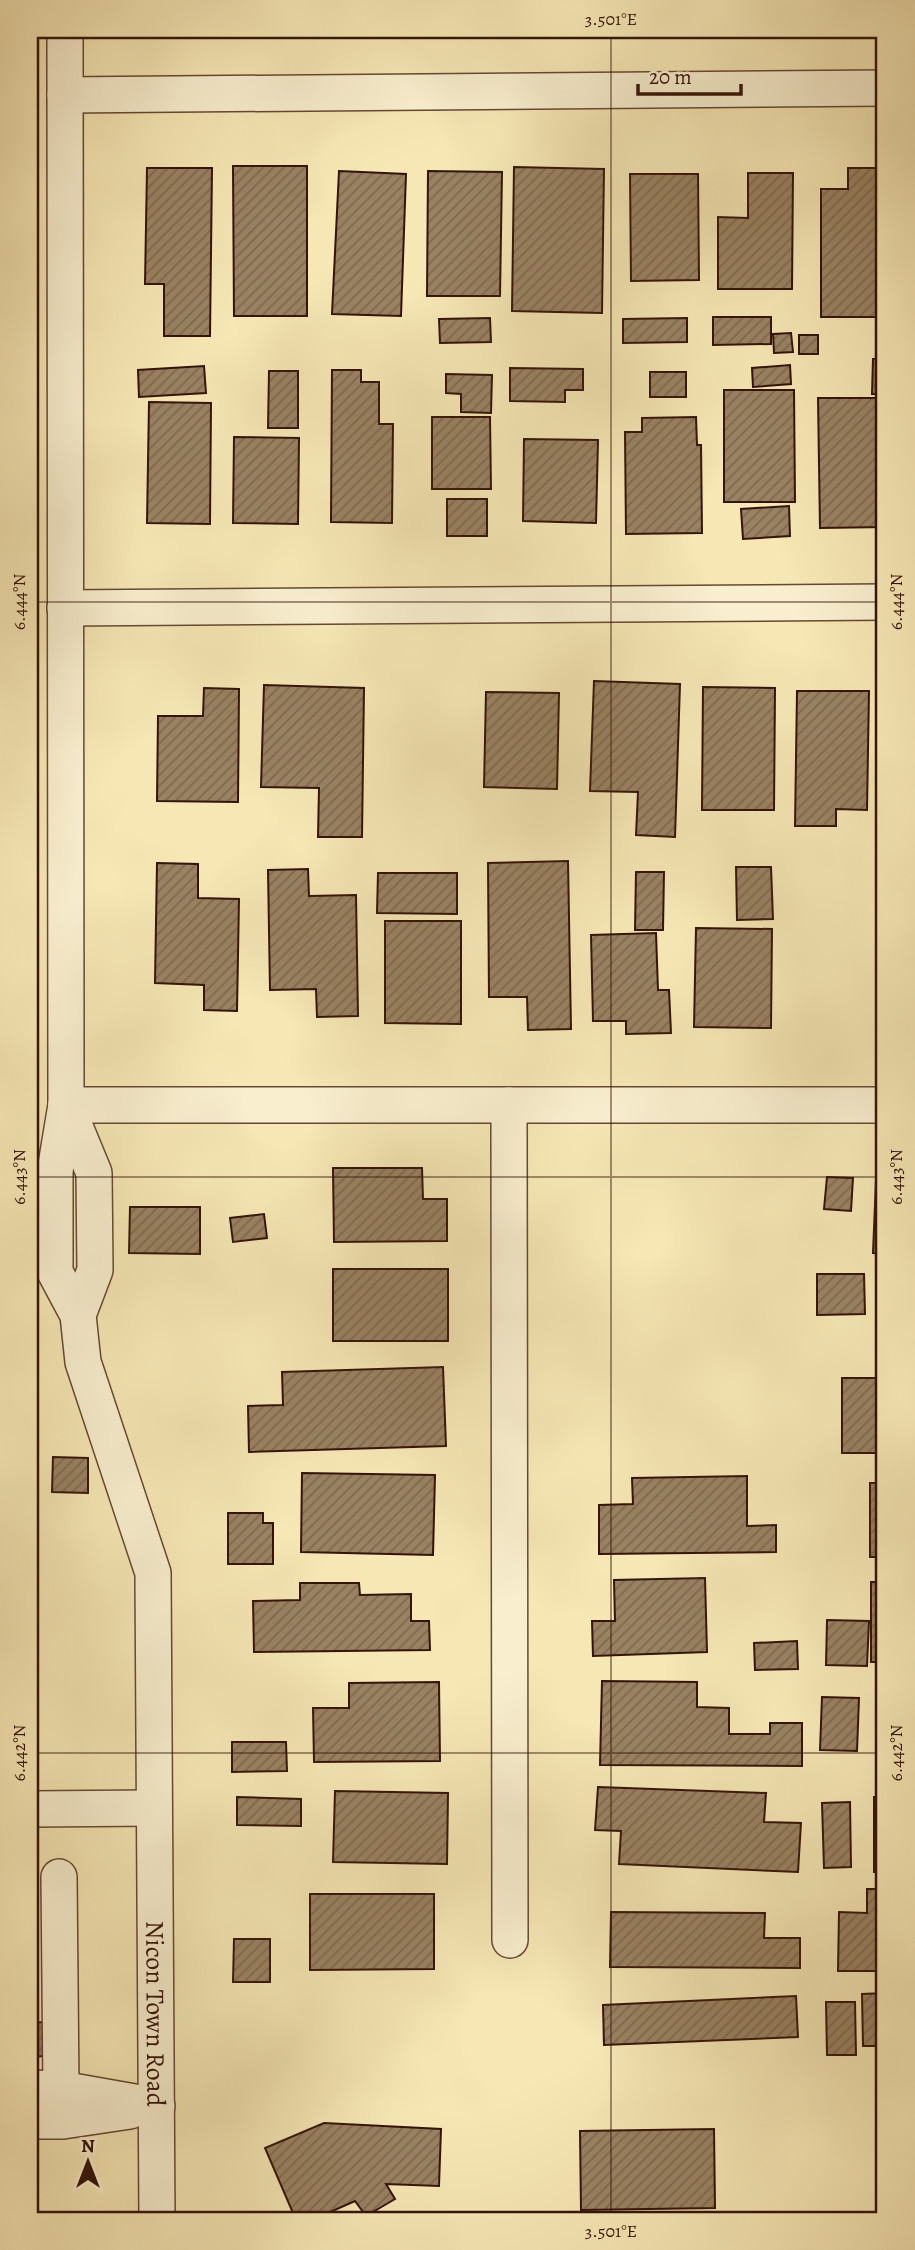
<svg xmlns="http://www.w3.org/2000/svg" width="915" height="2250" font-family="Alegreya,serif">
<style>
.building{fill:url(#building-hatch);stroke:#341408;stroke-width:2}
.lines{fill:none;stroke-linecap:round;stroke-linejoin:round}
.minor-casing{stroke:#644933;stroke-width:38}
.minor{stroke:#f9efcf;stroke-width:35}
.ticks{fill:none;stroke:#341408;stroke-width:2;stroke-opacity:0.45}
.labels{text-anchor:middle;dominant-baseline:central;stroke-width:5;stroke-linejoin:round;paint-order:stroke}
.street-label{font-size:26px;fill:#341408;stroke:#f9efcf}
.neatline{fill:none;stroke:#341408;stroke-width:2.5}
.ticks-label{font-size:18px;text-anchor:middle;fill:#341408}
</style>
<defs>
<pattern id="building-hatch" width="6" height="6" patternUnits="userSpaceOnUse" patternTransform="scale(1.75)"><rect width="6" height="6" fill="#998262"/><path d="M-1 1l2-2M0 6l6-6M5 7l2-2" fill="none" stroke="#7e694f"/></pattern>
</defs>
<rect width="100%" height="100%" fill="#f6e7b5"/>
<filter id="stains"><feTurbulence type="fractalNoise" baseFrequency=".00286" numOctaves="4"/><feColorMatrix values="0 0 0 0 .2 0 0 0 0 .09 0 0 0 0 .02 0 0 0 .5 -.17"/></filter>
<radialGradient id="worn" r=".72"><stop offset=".6" stop-color="#630" stop-opacity="0"/><stop offset="1" stop-color="#630" stop-opacity=".3"/></radialGradient>
<g class="building">
<polygon points="233,166 307,166 307,316 234,316"/>
<polygon points="514,167 604,169 602,313 512,311"/>
<polygon points="147,168 212,168 210,336 164,336 164,284 145,284"/>
<polygon points="848,168 885,168 885,317 821,317 821,189 848,189"/>
<polygon points="339,171 406,174 401,316 332,314"/>
<polygon points="428,171 502,172 500,296 427,296"/>
<polygon points="748,173 793,173 792,289 718,289 718,217 748,218"/>
<polygon points="630,174 698,174 699,280 631,281"/>
<polygon points="713,317 771,317 771,344 713,345"/>
<polygon points="490,318 491,342 440,343 439,319"/>
<polygon points="687,318 687,342 623,343 623,319"/>
<polygon points="791,333 793,352 774,353 773,334"/>
<rect x="799" y="335" width="19" height="19"/>
<polygon points="873,359 885,359 885,394 872,394"/>
<polygon points="790,365 791,384 753,387 752,368"/>
<polygon points="204,366 206,393 139,397 138,370"/>
<polygon points="510,368 583,369 583,390 565,390 565,402 510,401"/>
<polygon points="332,370 361,370 361,382 379,382 379,424 393,424 392,523 331,522"/>
<polygon points="269,371 298,371 298,428 268,428"/>
<rect x="650" y="372" width="36" height="25"/>
<polygon points="446,374 492,375 491,413 461,412 461,394 446,393"/>
<polygon points="724,390 794,390 795,502 724,502"/>
<polygon points="818,398 885,398 885,527 820,528"/>
<polygon points="149,402 211,403 210,524 147,523"/>
<polygon points="432,417 490,417 491,489 432,489"/>
<polygon points="696,417 697,445 701,445 702,533 626,534 625,432 642,432 642,418"/>
<polygon points="234,437 299,438 298,524 233,523"/>
<polygon points="524,439 598,440 596,523 523,521"/>
<rect x="447" y="499" width="40" height="37"/>
<polygon points="789,506 790,536 743,539 741,509"/>
<polygon points="594,681 680,684 675,837 636,835 638,792 590,791"/>
<polygon points="264,685 364,688 362,837 318,837 319,788 261,787"/>
<polygon points="703,687 775,688 774,810 702,810"/>
<polygon points="204,688 239,689 238,802 157,801 158,716 203,716"/>
<polygon points="797,691 869,691 867,810 836,809 836,826 795,826"/>
<polygon points="486,692 559,693 557,789 484,787"/>
<polygon points="568,861 571,1029 528,1030 527,997 489,997 488,863"/>
<polygon points="157,863 198,864 198,898 239,899 237,1011 204,1010 204,985 155,983"/>
<polygon points="736,867 771,867 773,919 737,920"/>
<polygon points="308,869 309,896 356,895 358,1016 317,1017 316,989 270,990 268,870"/>
<polygon points="636,872 664,872 663,930 635,930"/>
<polygon points="378,873 457,873 457,914 377,913"/>
<polygon points="385,921 461,921 461,1024 385,1023"/>
<polygon points="696,928 772,929 771,1028 694,1027"/>
<polygon points="656,933 658,990 669,990 671,1033 626,1034 626,1021 593,1021 591,935"/>
<polygon points="333,1168 422,1168 423,1199 447,1199 447,1241 334,1242"/>
<polygon points="827,1177 853,1178 851,1211 824,1209"/>
<polygon points="876,1180 885,1180 885,1254 873,1253"/>
<polygon points="130,1207 200,1207 200,1254 129,1253"/>
<polygon points="264,1214 267,1238 233,1242 230,1218"/>
<rect x="333" y="1269" width="115" height="72"/>
<polygon points="817,1274 864,1274 865,1314 817,1315"/>
<polygon points="878,1282 885,1282 885,1355 876,1354"/>
<polygon points="443,1367 446,1446 249,1452 248,1406 283,1405 282,1372"/>
<rect x="842" y="1378" width="43" height="75"/>
<polygon points="53,1457 88,1458 88,1493 52,1492"/>
<polygon points="302,1473 435,1475 433,1555 301,1552"/>
<polygon points="747,1476 747,1526 776,1525 776,1552 599,1554 599,1505 633,1504 632,1478"/>
<rect x="870" y="1483" width="15" height="74"/>
<polygon points="228,1513 263,1513 263,1523 273,1523 273,1564 228,1564"/>
<polygon points="705,1578 707,1652 593,1656 592,1621 615,1621 614,1580"/>
<rect x="871" y="1582" width="14" height="80"/>
<polygon points="300,1583 359,1583 360,1595 411,1594 411,1621 429,1621 430,1650 254,1652 253,1601 300,1600"/>
<polygon points="827,1620 869,1621 867,1666 826,1665"/>
<polygon points="797,1641 798,1669 755,1670 754,1643"/>
<polygon points="602,1681 697,1682 697,1707 729,1708 729,1734 770,1734 770,1723 802,1723 802,1766 600,1765"/>
<polygon points="439,1682 440,1761 314,1762 313,1708 349,1708 349,1683"/>
<polygon points="822,1697 859,1698 857,1751 820,1750"/>
<polygon points="232,1742 286,1742 287,1771 232,1772"/>
<polygon points="598,1787 766,1793 764,1822 801,1823 798,1872 619,1864 621,1831 595,1830"/>
<polygon points="335,1791 448,1793 447,1864 333,1862"/>
<polygon points="237,1797 301,1799 301,1826 237,1825"/>
<rect x="874" y="1797" width="11" height="75"/>
<polygon points="850,1802 851,1867 824,1868 822,1803"/>
<polygon points="867,1889 885,1889 885,1971 838,1971 839,1912 867,1913"/>
<polygon points="310,1894 434,1894 434,1969 310,1970"/>
<polygon points="611,1912 765,1913 764,1938 800,1938 800,1968 610,1967"/>
<polygon points="234,1939 270,1939 270,1982 233,1982"/>
<polygon points="885,1993 885,2046 863,2046 862,1994"/>
<polygon points="796,1996 798,2037 604,2045 603,2005"/>
<polygon points="826,2002 855,2002 856,2055 827,2055"/>
<polygon points="44,2022 45,2056 30,2057 30,2023"/>
<polygon points="324,2123 441,2129 439,2186 386,2184 395,2199 366,2216 355,2201 312,2220 296,2220 265,2148"/>
<polygon points="714,2129 715,2208 581,2210 580,2131"/>
</g>
<g class="lines">
<g class="minor-casing">
<g id="minor">
<path id="s1" d="M65 30 66 1105 55 1171V1272L78 1315 83 1362 153 1573 157 2220"/>
<polyline points="65,95 885,88"/>
<polyline points="65,608 885,602"/>
<polyline points="66,1105 885,1105"/>
<polyline points="66,1105 94,1173 95,1270 78,1315"/>
<polyline points="509,1105 510,1940"/>
<polyline points="30,1809 154,1808"/>
<polyline points="59,1877 61,2089"/>
<polyline points="30,2088 61,2089 157,2106"/>
<polyline points="30,2121 63,2121 130,2111"/>
</g>
</g>
<use href="#minor" class="minor"/>
</g>
<path class="ticks" d="M36 30V2220M611 30V2220M30 602H885M30 1177H885M30 1753H885"/>
<g class="labels">
<g class="street-label">
<text stroke="none"><textPath href="#s1" startOffset="2002">Nicon Town Road</textPath></text>
</g>
</g>
<rect width="915" height="2250" fill="none" stroke="#f6e7b5" stroke-width="77"/>
<g transform="translate(88 2162)" stroke="#f9efcf" stroke-width="5" paint-order="stroke">
<path d="M0-5L12 26L0 18L-12 26Z" fill="#341408"/>
<text y="-10" font-size="19" font-weight="bold" text-anchor="middle" fill="#341408">N</text>
</g>
<path d="M638 84v10h103v-10" fill="none" stroke="#341408" stroke-width="3.5"/>
<text x="649" y="84" font-size="21" fill="#341408" stroke="#f9efcf" stroke-width="5" paint-order="stroke">20 m</text>
<rect x="38" y="38" width="838" height="2174" class="neatline"/>
<g class="ticks-label">
<text x="611" y="25">3.501°E</text>
<text transform="translate(19 602) rotate(-90)" y="6">6.444°N</text>
<text transform="translate(896 602) rotate(-90)" y="6">6.444°N</text>
<text transform="translate(19 1177) rotate(-90)" y="6">6.443°N</text>
<text transform="translate(896 1177) rotate(-90)" y="6">6.443°N</text>
<text transform="translate(19 1753) rotate(-90)" y="6">6.442°N</text>
<text transform="translate(896 1753) rotate(-90)" y="6">6.442°N</text>
<text x="611" y="2237">3.501°E</text>
</g>
<rect width="100%" height="100%" filter="url(#stains)"/>
<rect width="100%" height="100%" fill="url(#worn)"/>
</svg>
